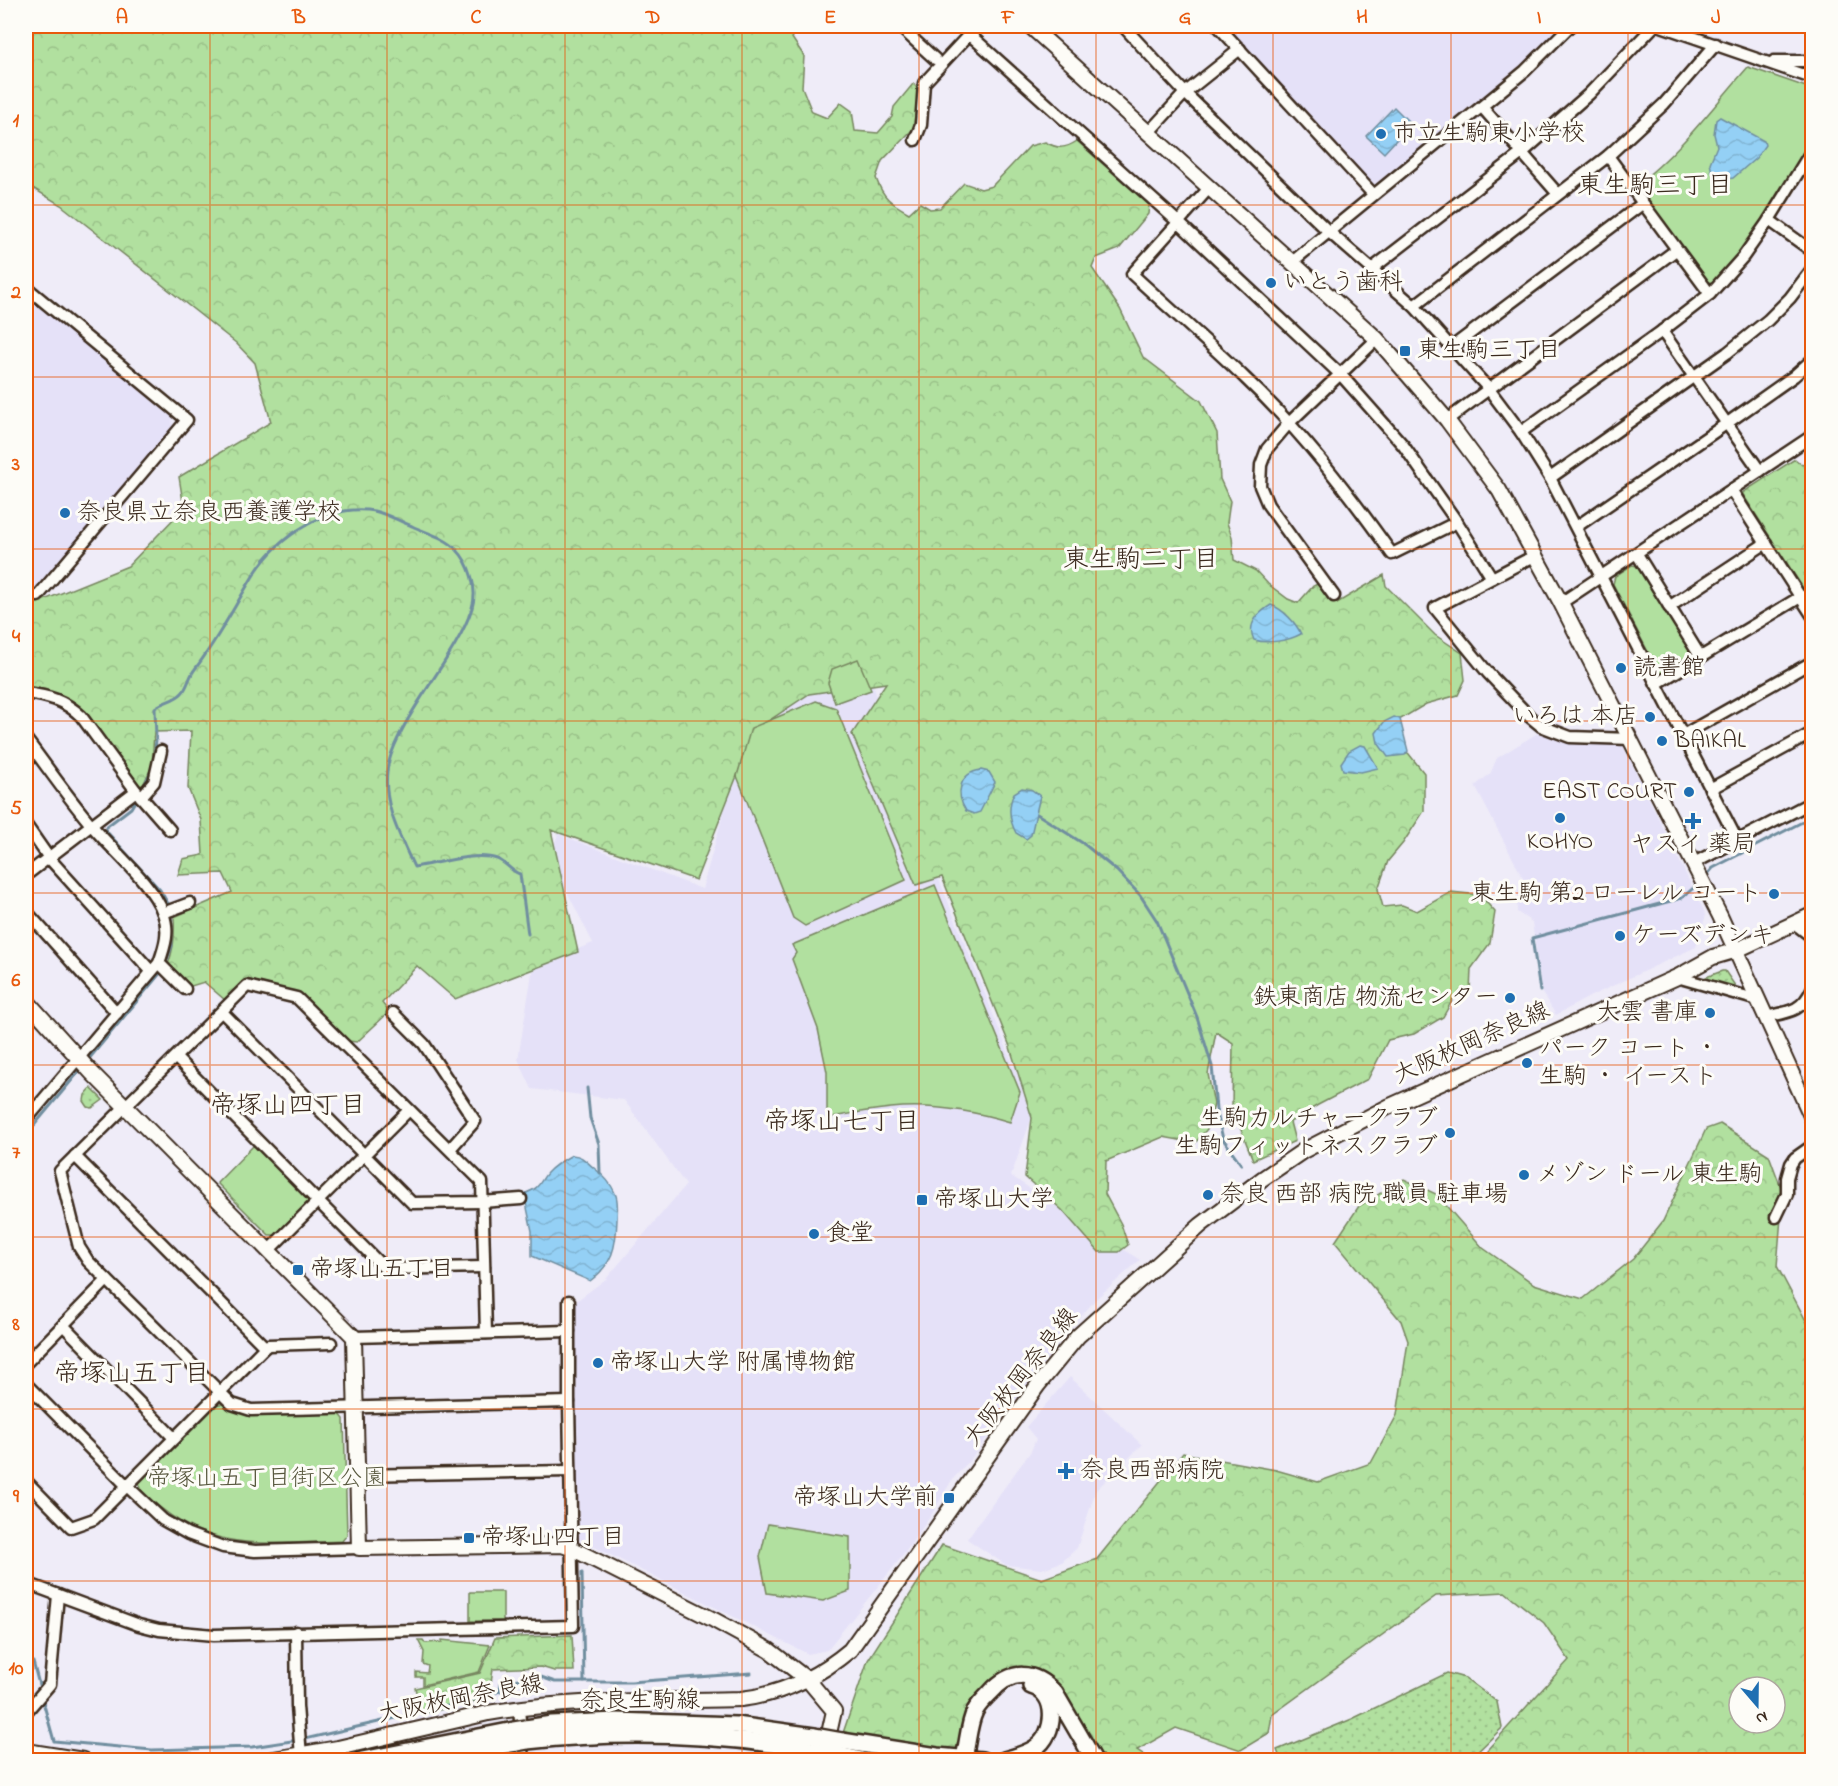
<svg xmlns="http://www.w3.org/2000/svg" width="1838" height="1786" font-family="'Indie Flower','Klee One',sans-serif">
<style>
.built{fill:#e5e1f8}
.grass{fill:url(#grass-dots);stroke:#76855e;stroke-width:1.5}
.forest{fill:url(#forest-crowns);stroke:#76855e;stroke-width:1.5;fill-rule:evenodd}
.park{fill:#b1e09f;stroke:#76855e;stroke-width:1.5}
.water{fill:url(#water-waves);stroke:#708e9f;stroke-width:1.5}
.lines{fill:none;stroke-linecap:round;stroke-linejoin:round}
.stream{stroke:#708e9f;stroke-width:3}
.street-casing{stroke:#3b2a1e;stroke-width:15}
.secondary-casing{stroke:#3b2a1e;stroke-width:18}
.primary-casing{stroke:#3b2a1e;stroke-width:20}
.street{stroke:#fdfcf7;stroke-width:10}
.secondary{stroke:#fdfcf7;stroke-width:14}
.primary{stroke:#fdfcf7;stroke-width:15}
.primary-bridge-casing{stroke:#3b2a1e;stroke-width:20;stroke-linecap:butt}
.primary-bridge{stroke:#fdfcf7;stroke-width:15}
.grid{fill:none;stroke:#e8590c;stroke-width:1.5;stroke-opacity:0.55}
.poi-dot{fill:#1f6fb2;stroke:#fdfcf7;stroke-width:2}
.labels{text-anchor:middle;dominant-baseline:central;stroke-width:6;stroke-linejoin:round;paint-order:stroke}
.poi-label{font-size:24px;fill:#3b2a1e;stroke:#fdfcf7;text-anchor:start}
.street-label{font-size:24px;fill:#3b2a1e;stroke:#fdfcf7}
.park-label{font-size:24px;fill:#58583e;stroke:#fdfcf7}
.neighbourhood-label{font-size:26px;fill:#3b2a1e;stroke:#fdfcf7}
.neatline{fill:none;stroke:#e8590c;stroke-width:2}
.grid-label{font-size:20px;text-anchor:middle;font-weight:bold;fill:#e8590c}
</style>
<defs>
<pattern id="grass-dots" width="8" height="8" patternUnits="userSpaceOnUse" patternTransform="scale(1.5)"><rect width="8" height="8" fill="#b1e09f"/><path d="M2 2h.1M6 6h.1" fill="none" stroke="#99c088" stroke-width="1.8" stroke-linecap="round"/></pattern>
<pattern id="forest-crowns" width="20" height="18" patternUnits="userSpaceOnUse" patternTransform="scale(1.5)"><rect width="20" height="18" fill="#b1e09f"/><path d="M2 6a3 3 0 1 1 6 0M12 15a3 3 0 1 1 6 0" fill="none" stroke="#99c088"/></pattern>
<pattern id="water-waves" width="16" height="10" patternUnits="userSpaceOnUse" patternTransform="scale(1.5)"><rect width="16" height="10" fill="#94d0f5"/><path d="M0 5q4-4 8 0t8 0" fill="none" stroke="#80b3d2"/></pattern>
</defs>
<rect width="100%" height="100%" fill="#efecf8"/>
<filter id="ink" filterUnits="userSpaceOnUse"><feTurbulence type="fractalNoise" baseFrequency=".0167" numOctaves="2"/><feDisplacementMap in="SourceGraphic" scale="12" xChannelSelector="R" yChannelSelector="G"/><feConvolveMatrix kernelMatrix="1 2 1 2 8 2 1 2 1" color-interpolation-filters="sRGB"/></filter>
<g filter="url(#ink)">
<g class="built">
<polygon points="1225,26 1561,26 1527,60 1376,184 1370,184"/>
<polygon points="26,291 172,412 173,434 33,598 26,593"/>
<polygon points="862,653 940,882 1033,1114 1011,1176 1140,1260 1097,1298 1056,1345 971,1459 952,1480 930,1517 904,1554 827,1650 808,1654 579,1539 575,1302 606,1279 686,1185 624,1100 532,1089 518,1059 533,967 593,943 550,858 558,834 702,889 751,715"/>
<polygon points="1536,734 1550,734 1572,742 1622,744 1706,915 1696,947 1591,996 1556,1015 1542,993 1532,922 1517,912 1518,892 1524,880 1475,786 1490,774 1497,758"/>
<polygon points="1070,1377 1142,1445 1096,1490 1077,1548 1062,1562 1042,1569 1006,1565 967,1539 1031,1451 1036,1439 1026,1427"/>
</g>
<g class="grass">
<polygon points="1722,971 1725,971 1740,993 1701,979"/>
<polygon points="91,1088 103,1100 92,1108 88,1107 84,1101 85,1095"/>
<polygon points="1447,1673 1465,1678 1497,1702 1502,1728 1469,1760 1281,1760 1277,1750 1352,1719"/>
</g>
<g class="forest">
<path d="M26 26H784L804 56 802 87 812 112 827 118 841 103 852 111 855 131 878 133 892 117 894 107 913 84 919 88 913 129 882 161 876 178C883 198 891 203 909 213L920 203 930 209 940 208 964 183 981 189 992 186 1030 146 1045 142C1058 149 1065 149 1077 141L1149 205 1148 214 1119 249 1096 258 1092 268 1120 309 1143 357 1201 401 1217 433 1220 479 1230 501 1227 523 1232 537 1234 560 1256 571 1268 584 1288 599 1298 603 1313 586 1320 583 1337 603 1384 575 1386 586 1435 635 1462 653 1465 680 1458 695 1426 704 1382 730 1409 754 1424 773V811L1403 843 1388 861 1378 889 1383 907 1402 905 1417 911 1451 892 1480 895 1495 912 1490 943 1471 969 1470 993 1453 999 1443 1017 1414 1034 1388 1040 1368 1079 1318 1105 1290 1122 1295 1141 1253 1160 1232 1107 1233 1043 1216 1032 1208 1074 1214 1104 1208 1128 1195 1143 1163 1137 1106 1161 1105 1194 1121 1224 1128 1245 1119 1252H1099L1062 1210 1025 1177 1032 1118 1009 1044 942 877 916 885 852 734 886 683 809 694 755 730 696 880 551 830 578 952 455 999 417 966 382 1003 389 1012 357 1042 348 1041 300 993 246 979 225 1000 204 982 188 987 167 967C174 949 175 936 174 917L232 892 223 873 178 875 183 859 203 855 201 820 188 788 191 731 154 732 152 766 143 785 139 786 76 703 48 691 26 688V596L37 603 128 566 184 508 179 477 271 422 255 363 236 343 61 205 26 184Z"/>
<polygon points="1795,459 1802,465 1812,461 1812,602 1742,493"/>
<path d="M1720 1124 1769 1155 1783 1193 1777 1266 1812 1332V1760H1493L1487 1750 1569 1660 1544 1623 1505 1592 1436 1596 1272 1715 1269 1733 1241 1750 1176 1728 1137 1750 1152 1760H1102L1057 1683 1035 1672 976 1703 962 1753 843 1733 868 1660 942 1545 1042 1579 1097 1559 1183 1453 1276 1470 1318 1482 1371 1463 1397 1415 1408 1341 1401 1321 1335 1242 1359 1206 1404 1179 1436 1194 1483 1248 1534 1284 1583 1299 1633 1259 1663 1221 1706 1129ZM1739 1687H1775V1723H1739Z"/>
<polygon points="572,1635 574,1671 554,1671 541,1667 493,1669 489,1698 422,1714 415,1688 480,1673 495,1638"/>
</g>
<g class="park">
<path d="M1748 67 1812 89V142L1748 241 1714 283 1709 282 1635 186C1679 153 1712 108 1748 67Z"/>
<polygon points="1632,565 1638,566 1692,651 1690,658 1663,674 1658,671 1613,584 1615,576"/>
<polygon points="858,659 871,690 835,703 828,683 832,669"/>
<polygon points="816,701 836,708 906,880 805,926 793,918 737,776 751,728"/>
<path d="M935 885 1020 1092 1010 1122C973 1111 931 1104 891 1108 870 1110 848 1114 827 1118V1072L818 1029 792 959 796 953 792 945Z"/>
<polygon points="255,1144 308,1197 308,1205 278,1235 269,1235 217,1183"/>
<path d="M215 1404H224L234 1410 338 1412 344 1419 347 1535 342 1541C277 1543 215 1553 161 1508 151 1501 140 1493 139 1481Z"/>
<polygon points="768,1524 850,1537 850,1591 823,1601 767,1593 760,1557"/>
<rect x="470" y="1592" width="33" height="29"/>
<polygon points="418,1640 423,1640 425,1643 442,1642 442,1640 490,1645 479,1672 423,1685 423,1677 416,1677 416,1672 427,1673 428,1666 423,1664 424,1652"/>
</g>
<g class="water">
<polygon points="1394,107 1411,124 1384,153 1366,136"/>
<polygon points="1720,117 1764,141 1765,145 1756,158 1733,178 1718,181 1712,173 1710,163 1717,146 1714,134 1716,120"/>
<path d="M1271 605C1283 609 1296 623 1301 634 1288 641 1268 644 1254 640 1246 624 1258 613 1271 605Z"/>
<polygon points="1394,717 1400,719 1408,751 1405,755 1388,757 1378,743 1376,733 1384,722"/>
<polygon points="1360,745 1365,746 1378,768 1361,772 1343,770 1341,763 1349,751"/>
<path d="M981 770 989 772 995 782 980 812 974 814 966 811C955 794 959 773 981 770Z"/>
<path d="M1022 788 1032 790 1040 796 1031 835 1026 839 1016 833C1009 820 1008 806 1014 793Z"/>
<path d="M572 1155C584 1156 585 1161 594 1168 603 1175 611 1183 615 1193 619 1201 617 1212 617 1220 616 1247 613 1264 590 1281L532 1256V1231L526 1203V1193C541 1187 538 1184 547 1173 554 1165 563 1160 572 1155Z"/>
</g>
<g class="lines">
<g class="stream">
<path d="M154 759 156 740 155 708C163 701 175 701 182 693 188 687 189 676 195 669 218 639 235 605 255 573 279 536 328 503 374 511 387 514 399 521 412 526 426 533 445 537 456 549 470 563 478 589 472 608 459 649 420 693 400 734 394 746 388 759 387 772 383 806 401 838 414 867 436 864 476 851 497 859 506 862 511 872 520 874L528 934"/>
<polyline points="142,790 152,769"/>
<polyline points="137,798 131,808 106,827 106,831 160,890 170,907"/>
<polyline points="1037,814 1084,844 1117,871 1140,895 1157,921 1197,1017 1212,1066 1216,1109 1223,1139 1241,1164"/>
<polyline points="1706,876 1713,868 1812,817"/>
<polyline points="165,965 172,946 171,913"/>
<polyline points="1540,991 1532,938 1682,898 1699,883"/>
<polyline points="88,1060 162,971"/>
<polyline points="587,1088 590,1118 599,1144 600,1173"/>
<polyline points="26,1135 82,1068"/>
<polyline points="582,1573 584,1682"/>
<polyline points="26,1661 33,1662 41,1692"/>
<polyline points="42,1698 54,1741 152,1750 252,1747 305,1739 465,1702 500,1691 501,1683 510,1680 541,1677 555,1682 631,1682 751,1673"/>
</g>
<g class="street-casing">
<g id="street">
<polyline points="899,26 935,59"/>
<polyline points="1123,26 1185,93 1328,231 1414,306 1488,388 1521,432 1550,478 1737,840"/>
<polyline points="1218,26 1373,194"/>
<polyline points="1661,26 1812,78"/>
<polyline points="969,34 1178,222 1341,375 1403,445 1457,522 1492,578"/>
<polyline points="1774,61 1812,61"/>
<polyline points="1482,107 1558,194"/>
<polyline points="1149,132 1185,93 1240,49"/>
<polyline points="915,140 921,125 924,83 977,26"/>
<polyline points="1608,156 1710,294"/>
<path d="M1210 187 1132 274C1170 309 1209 343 1246 379 1301 431 1348 492 1392 554L1457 522"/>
<polyline points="1769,220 1812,251"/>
<polyline points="1292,262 1525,71 1570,26"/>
<polyline points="1373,268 1522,153 1589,94 1654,26"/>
<polyline points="26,287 187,420 38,596"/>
<polyline points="1414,306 1608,156 1664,104 1716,44"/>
<polyline points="1662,331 1760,471"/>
<polyline points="1452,347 1642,204"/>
<polyline points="1447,420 1676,250"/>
<polyline points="1521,432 1662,331 1710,294 1743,257 1769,220 1812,150"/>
<polyline points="1550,478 1727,353 1768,320 1790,298 1812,269"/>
<polyline points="1732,491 1812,615"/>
<polyline points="1576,527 1726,424 1794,376 1812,360"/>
<polyline points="1637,554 1700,656"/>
<polyline points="1536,555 1435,608 1488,673 1530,717 1541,726 1570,737 1631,739"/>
<polyline points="1334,596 1268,505 1260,486 1261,465 1267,449 1289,423 1377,339"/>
<polyline points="1561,603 1812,436"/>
<polyline points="1669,607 1766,543"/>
<polyline points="1656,684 1802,596"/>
<path d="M26 693C48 696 64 700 81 716L136 791 170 830"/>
<polyline points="1683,735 1812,662"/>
<path d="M26 739C48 768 69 799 93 827 114 852 153 884 163 913 170 931 165 946 159 963L26 1120"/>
<polyline points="1710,789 1812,733"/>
<polyline points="141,797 154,782 161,751"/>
<polyline points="26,825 49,858 151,971"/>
<polyline points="1694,863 1812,802"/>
<polyline points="26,875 136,791"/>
<polyline points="26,911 117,1013"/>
<polyline points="163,913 190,903"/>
<polyline points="1794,923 1812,937"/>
<polyline points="159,963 185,989"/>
<polyline points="1677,977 1758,1000"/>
<polyline points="222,1012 412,1203 482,1202 521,1199"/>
<polyline points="393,1013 424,1044 475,1121 450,1149"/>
<path d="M1765 1017C1788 1012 1802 1012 1812 989"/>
<polyline points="176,1058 385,1269 484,1267"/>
<polyline points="75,1156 265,1347 268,1345 331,1343"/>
<polyline points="1776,1217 1787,1194 1787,1178 1791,1164 1795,1158 1812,1146"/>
<polyline points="269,1250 409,1110"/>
<polyline points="63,1325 174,1438"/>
<polyline points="486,1333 482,1182 297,998 247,986 60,1171 79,1247 88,1261 232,1404 251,1410 569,1402"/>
<polyline points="354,1337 569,1331"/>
<polyline points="26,1363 107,1280"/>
<polyline points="26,1384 127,1486 163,1520 188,1534 223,1547 255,1551 359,1548"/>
<polyline points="358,1475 570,1471"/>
<polyline points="26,1481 71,1527 94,1519 265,1347"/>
<polyline points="26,1583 139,1625 159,1630 214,1635 573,1626 569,1402 569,1301"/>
<polyline points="296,1632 297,1706 301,1756"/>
<polyline points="519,1708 523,1760"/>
<polyline points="26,1712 50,1684 58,1595"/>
<polyline points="488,1757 488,1760"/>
</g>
</g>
<g class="secondary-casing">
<g id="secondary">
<polyline points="1030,26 1377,339 1447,420 1499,490 1561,603 1720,916 1812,1118"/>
<polyline points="26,1000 92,1073 354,1337 359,1548 562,1545 571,1548 714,1620 769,1650 808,1680 834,1711 823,1760"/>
<polyline points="26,1751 83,1760"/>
<path d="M268 1760 338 1748 488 1713C572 1699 656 1701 741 1699 783 1694 818 1677 850 1650L1038 1385 1078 1336 1201 1225 1262 1179 1303 1151 1388 1107 1677 977 1713 957 1737 950 1812 915"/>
</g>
</g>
<g class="primary-casing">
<g id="primary">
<polyline points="526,1728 552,1724 616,1721 736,1725 814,1736"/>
<path d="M527 1741C621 1731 718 1734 810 1750"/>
<polyline points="842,1741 937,1756 982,1760"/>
<path d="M965 1753C968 1740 969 1723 975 1711 978 1705 985 1698 990 1693 1011 1669 1034 1670 1055 1693L1094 1760"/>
<polyline points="839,1755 861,1760"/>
<polyline points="362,1760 514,1730"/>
<polyline points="423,1760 516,1743"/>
<path d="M1004 1760C1014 1757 1026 1754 1035 1748 1056 1735 1059 1693 1031 1686"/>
</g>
</g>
<use href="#street" class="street"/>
<use href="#secondary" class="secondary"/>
<use href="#primary" class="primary"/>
<g class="primary-bridge-casing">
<g id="primary-bridge">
<polyline points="514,1730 526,1728"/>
<polyline points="814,1736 842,1741"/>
<polyline points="516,1743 527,1741"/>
<polyline points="810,1750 839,1755"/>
</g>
</g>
<use href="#primary-bridge" class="primary-bridge"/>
</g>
</g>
<path class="grid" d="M210 26V1760M387 26V1760M565 26V1760M742 26V1760M919 26V1760M1096 26V1760M1273 26V1760M1451 26V1760M1628 26V1760M26 205H1812M26 377H1812M26 549H1812M26 721H1812M26 893H1812M26 1065H1812M26 1237H1812M26 1409H1812M26 1581H1812"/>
<g class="poi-dot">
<circle cx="1381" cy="134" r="6"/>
<circle cx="1271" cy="283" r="6"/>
<rect x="1399" y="345" width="12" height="12" rx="3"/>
<circle cx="65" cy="513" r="6"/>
<circle cx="1621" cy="668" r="6"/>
<circle cx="1650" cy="717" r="6"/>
<circle cx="1662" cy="741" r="6"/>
<circle cx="1689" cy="792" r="6"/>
<circle cx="1560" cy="818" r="6"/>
<path d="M1690 812h6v6h6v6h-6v6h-6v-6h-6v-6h6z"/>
<circle cx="1774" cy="894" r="6"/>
<circle cx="1620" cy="936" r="6"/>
<circle cx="1510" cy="998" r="6"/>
<circle cx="1710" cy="1013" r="6"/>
<circle cx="1527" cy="1063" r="6"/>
<circle cx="1450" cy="1133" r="6"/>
<circle cx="1524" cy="1175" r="6"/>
<circle cx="1208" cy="1195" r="6"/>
<rect x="916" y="1194" width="12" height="12" rx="3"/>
<circle cx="814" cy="1234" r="6"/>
<rect x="292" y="1264" width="12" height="12" rx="3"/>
<circle cx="598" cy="1363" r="6"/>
<path d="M1063 1462h6v6h6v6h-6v6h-6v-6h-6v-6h6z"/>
<rect x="943" y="1492" width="12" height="12" rx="3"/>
<rect x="463" y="1532" width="12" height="12" rx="3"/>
</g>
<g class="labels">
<g class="poi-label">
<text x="1393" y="134">市立生駒東小学校</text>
<text x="1283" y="283">いとう歯科</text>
<text x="1417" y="351">東生駒三丁目</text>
<text x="77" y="513">奈良県立奈良西養護学校</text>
<text x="1633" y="668">読書館</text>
<text x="1638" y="717" text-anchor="end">いろは 本店</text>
<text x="1674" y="741">BAIKAL</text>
<text x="1677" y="792" text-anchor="end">EAST COURT</text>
<text x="1560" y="842" text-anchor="middle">KOHYO</text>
<text x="1693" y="845" text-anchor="middle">ヤスイ 薬局</text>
<text x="1762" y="894" text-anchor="end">東生駒 第2 ローレル コート</text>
<text x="1632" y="936">ケーズデンキ</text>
<text x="1498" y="998" text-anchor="end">鉄東商店 物流センター</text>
<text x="1698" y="1013" text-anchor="end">大雲 書庫</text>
<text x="1539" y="1049">パーク コート ・<tspan x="1539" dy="28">生駒 ・ イースト</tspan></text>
<text x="1438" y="1119" text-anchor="end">生駒カルチャークラブ<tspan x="1438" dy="28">生駒フィットネスクラブ</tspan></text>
<text x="1536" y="1175">メゾン ドール 東生駒</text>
<text x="1220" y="1195">奈良 西部 病院 職員 駐車場</text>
<text x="934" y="1200">帝塚山大学</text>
<text x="826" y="1234">食堂</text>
<text x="310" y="1270">帝塚山五丁目</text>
<text x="610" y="1363">帝塚山大学 附属博物館</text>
<text x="1080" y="1471">奈良西部病院</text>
<text x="937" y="1498" text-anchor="end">帝塚山大学前</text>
<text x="481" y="1538">帝塚山四丁目</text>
</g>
<g class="street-label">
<text transform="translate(1472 1044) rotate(-24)">大阪枚岡奈良線</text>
<text transform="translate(1022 1378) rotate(-52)">大阪枚岡奈良線</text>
<text transform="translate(461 1700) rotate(-11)">大阪枚岡奈良線</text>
<text x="640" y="1701">奈良生駒線</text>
</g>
<g class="park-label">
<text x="267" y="1479">帝塚山五丁目街区公園</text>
</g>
<g class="neighbourhood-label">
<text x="1655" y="187">東生駒三丁目</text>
<text x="1141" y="561">東生駒二丁目</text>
<text x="288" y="1107">帝塚山四丁目</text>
<text x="842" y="1123">帝塚山七丁目</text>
<text x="132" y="1375">帝塚山五丁目</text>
</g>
</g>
<rect width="1838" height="1786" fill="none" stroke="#fdfcf7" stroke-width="66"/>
<g transform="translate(1757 1705) rotate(160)"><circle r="28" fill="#fdfcf7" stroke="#afa8a0" stroke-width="1.5"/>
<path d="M0-4.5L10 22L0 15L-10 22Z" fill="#1f6fb2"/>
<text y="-9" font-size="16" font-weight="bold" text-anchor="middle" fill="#3b2a1e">N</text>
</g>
<rect x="33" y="33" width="1772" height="1720" class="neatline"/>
<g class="grid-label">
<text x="122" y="23">A</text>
<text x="299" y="23">B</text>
<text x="476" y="23">C</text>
<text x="653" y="23">D</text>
<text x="830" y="23">E</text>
<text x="1008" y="23">F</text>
<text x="1185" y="23">G</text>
<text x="1362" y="23">H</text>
<text x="1539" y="23">I</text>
<text x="1716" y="23">J</text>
<text x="16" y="126">1</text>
<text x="16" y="298">2</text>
<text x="16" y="470">3</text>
<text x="16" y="642">4</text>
<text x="16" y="814">5</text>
<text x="16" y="986">6</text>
<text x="16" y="1158">7</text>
<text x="16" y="1330">8</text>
<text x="16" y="1502">9</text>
<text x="16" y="1674">10</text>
</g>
</svg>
